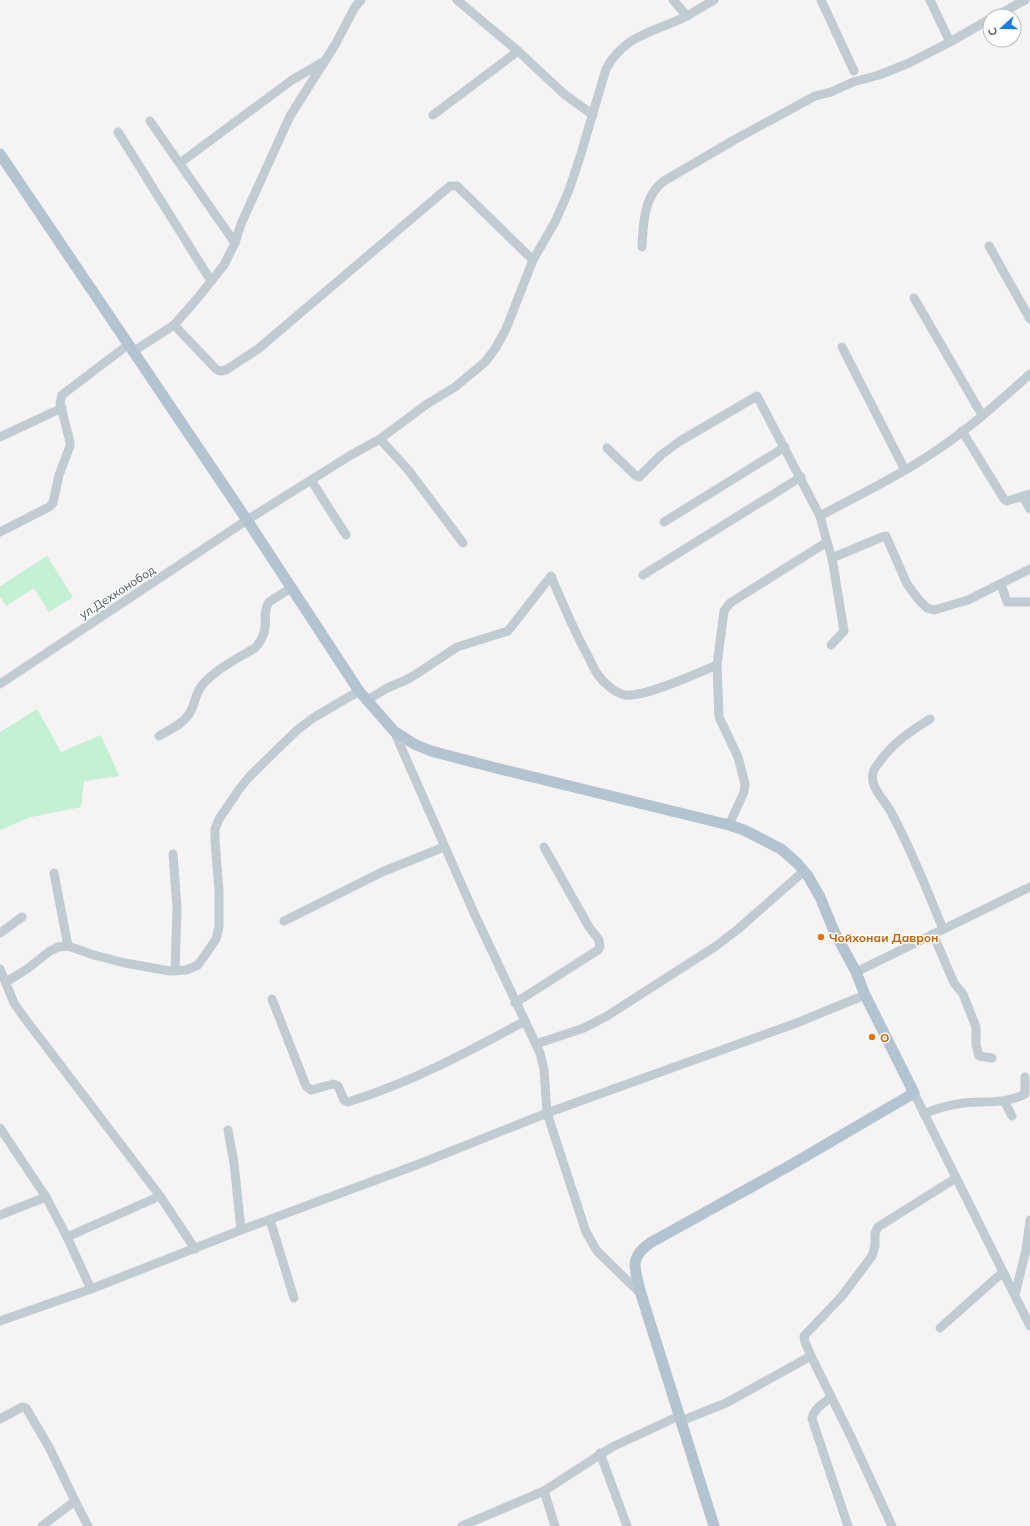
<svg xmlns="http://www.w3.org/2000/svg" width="1030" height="1526" font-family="Mulish,sans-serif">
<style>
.green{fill:#c4f0d3}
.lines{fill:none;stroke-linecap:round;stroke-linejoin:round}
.minor{stroke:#c1cbd2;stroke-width:9}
.major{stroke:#b3c3d0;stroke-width:11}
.food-dot{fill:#e8710a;stroke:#fff;stroke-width:1.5}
.labels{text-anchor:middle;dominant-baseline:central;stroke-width:3;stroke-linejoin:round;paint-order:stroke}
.street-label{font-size:12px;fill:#4a5761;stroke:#fff}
.food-label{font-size:12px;font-weight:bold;fill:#c56008;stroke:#fff;text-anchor:start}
</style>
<rect width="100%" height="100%" fill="#f5f3f3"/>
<g class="green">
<polygon points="47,556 73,597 49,612 34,588 6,606 0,597 0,586"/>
<polygon points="37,709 61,752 101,735 119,776 84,781 81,807 31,817 0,830 0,732"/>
</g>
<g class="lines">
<g class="minor">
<polyline points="457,0 518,51 564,94 593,115"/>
<polyline points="673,0 687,16"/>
<polyline points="821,0 854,71"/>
<polyline points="930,0 950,42"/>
<polyline points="996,16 1025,0"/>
<polyline points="433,115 518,51"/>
<polyline points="150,121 235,243"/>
<polyline points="118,132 211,281"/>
<polyline points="180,163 292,80 323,62"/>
<polyline points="989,246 1030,319"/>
<path d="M642 247C643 224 644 195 664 181L734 140 815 96 831 92 853 82 879 75 909 63 950 42 990 19"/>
<polyline points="914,298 982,415"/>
<polyline points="174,325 196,300 224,265 235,243 241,224 290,116 335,45 355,7 361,0"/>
<polyline points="842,347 905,470"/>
<polyline points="134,351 174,325 216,369 220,371 226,370 258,349 450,186 457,186 533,260"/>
<polyline points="962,431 1004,499 1007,501 1030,494"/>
<polyline points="0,437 62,408"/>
<polyline points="380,439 409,471 463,543"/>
<polyline points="607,448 636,476 639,477 661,455 680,441 757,396 820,516 827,542"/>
<polyline points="311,480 346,535"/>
<polyline points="1023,497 1030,509"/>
<path d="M820 516C855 497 891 480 925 458 963 434 997 404 1030 374"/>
<polyline points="664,522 785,447"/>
<polyline points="0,532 49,507 53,503 59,475 70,446 70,442 60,403 62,395 129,344"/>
<polyline points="643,575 801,477"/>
<polyline points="1001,584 1007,602 1030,602"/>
<polyline points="831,645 844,631 832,558"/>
<path d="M0 684 247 520 351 455 380 439 427 404 455 387 485 362 495 349 506 329 533 260 555 222 569 190 580 157 606 69C625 34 655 32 687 16 696 11 705 5 714 0"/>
<path d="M366 701 387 688 406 680 418 673 457 647 508 631 551 576C562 602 573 629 587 654 590 660 594 669 598 675 604 683 615 693 625 695 644 698 698 673 717 665"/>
<path d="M930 719C911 731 894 742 881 760 879 763 875 767 874 770 867 786 886 801 892 814 912 851 927 890 943 929"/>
<polyline points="394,731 474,913 540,1053 544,1069 547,1113 794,1024 865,995"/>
<path d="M159 736C169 730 183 724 189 714 196 704 194 693 204 683 218 668 238 658 255 648 273 628 260 615 269 602L291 588"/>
<polyline points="729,825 744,792 745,784 738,757 719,717 717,665 724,611 730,603 827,542 832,558 882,537 886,536 907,584 919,600 927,608 934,610 968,600 1030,569"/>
<polyline points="173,854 177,908 175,971"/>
<polyline points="54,873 68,946"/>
<polyline points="284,921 382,872 444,847"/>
<polyline points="0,933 22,917"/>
<polyline points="933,934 954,983 963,994 976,1027 976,1045 979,1056 992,1058"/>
<polyline points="0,969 14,1003 23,1016 160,1196 195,1249"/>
<polyline points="856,972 1030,887"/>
<polyline points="6,982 27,969 50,951 58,947 68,946 94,955 125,963 170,971 186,970 198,965 216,939 219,927 219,892 215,840 215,829 219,819 240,788 249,777 296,731 313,718 359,691"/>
<path d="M272 999 306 1086 311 1090 333 1084 338 1086 344 1100 348 1102C410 1083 468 1052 525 1021"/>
<polyline points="515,1003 598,950 600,947 599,940 589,927 544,847"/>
<polyline points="536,1044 584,1028 607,1016 716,946 737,930 804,871"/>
<polyline points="914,1093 1030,1326"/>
<polyline points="1004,1101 1012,1116"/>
<path d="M924 1114C937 1108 949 1105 963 1103 985 1101 1005 1104 1025 1094V1077"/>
<polyline points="0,1128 46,1197 67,1237 91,1289"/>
<polyline points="228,1130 234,1163 241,1230"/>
<polyline points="0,1215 46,1197"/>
<polyline points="270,1220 294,1298"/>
<polyline points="67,1237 160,1196"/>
<polyline points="1015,1295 1026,1250 1030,1220"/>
<polyline points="0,1321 91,1289 241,1230 419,1164 547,1113 586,1232 597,1251 641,1294"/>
<polyline points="940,1328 1003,1272"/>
<path d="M831 1397C824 1403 813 1409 812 1419L848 1526"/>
<polyline points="0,1419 22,1407 26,1408 49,1447 75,1501 42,1526"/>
<polyline points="681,1421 726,1403 811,1356"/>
<polyline points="600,1453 627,1526"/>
<polyline points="544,1491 555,1526"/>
<polyline points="75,1501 88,1526"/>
<polyline points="462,1526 544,1491 612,1447 679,1416"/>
<polyline points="892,1526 851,1437 811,1356 805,1342 804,1336 842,1296 872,1256 875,1246 875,1233 878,1227 956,1178"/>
</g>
<path class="major" d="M0 154 247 520 359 691 394 731 414 744 431 751 492 767 729 825 744 830 781 849 797 863 808 876 820 897 834 931 856 972 865 995 914 1093 789 1166 650 1243C627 1259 636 1271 641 1294L714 1526"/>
</g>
<g class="food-dot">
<circle cx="821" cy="937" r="4"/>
<circle cx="872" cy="1037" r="4"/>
</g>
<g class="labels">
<g class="street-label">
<text transform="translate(117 592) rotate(-33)">ул.Дехконобод</text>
</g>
<g class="food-label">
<text x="829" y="937">Чойхонаи Даврон</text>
<text x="880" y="1037">O</text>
</g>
</g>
<g transform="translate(1002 28) rotate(249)"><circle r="19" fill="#ffffff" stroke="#b7bcc0"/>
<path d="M0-3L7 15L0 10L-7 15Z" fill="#1d7de4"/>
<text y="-6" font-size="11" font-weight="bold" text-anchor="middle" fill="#4a5761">С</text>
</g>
</svg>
